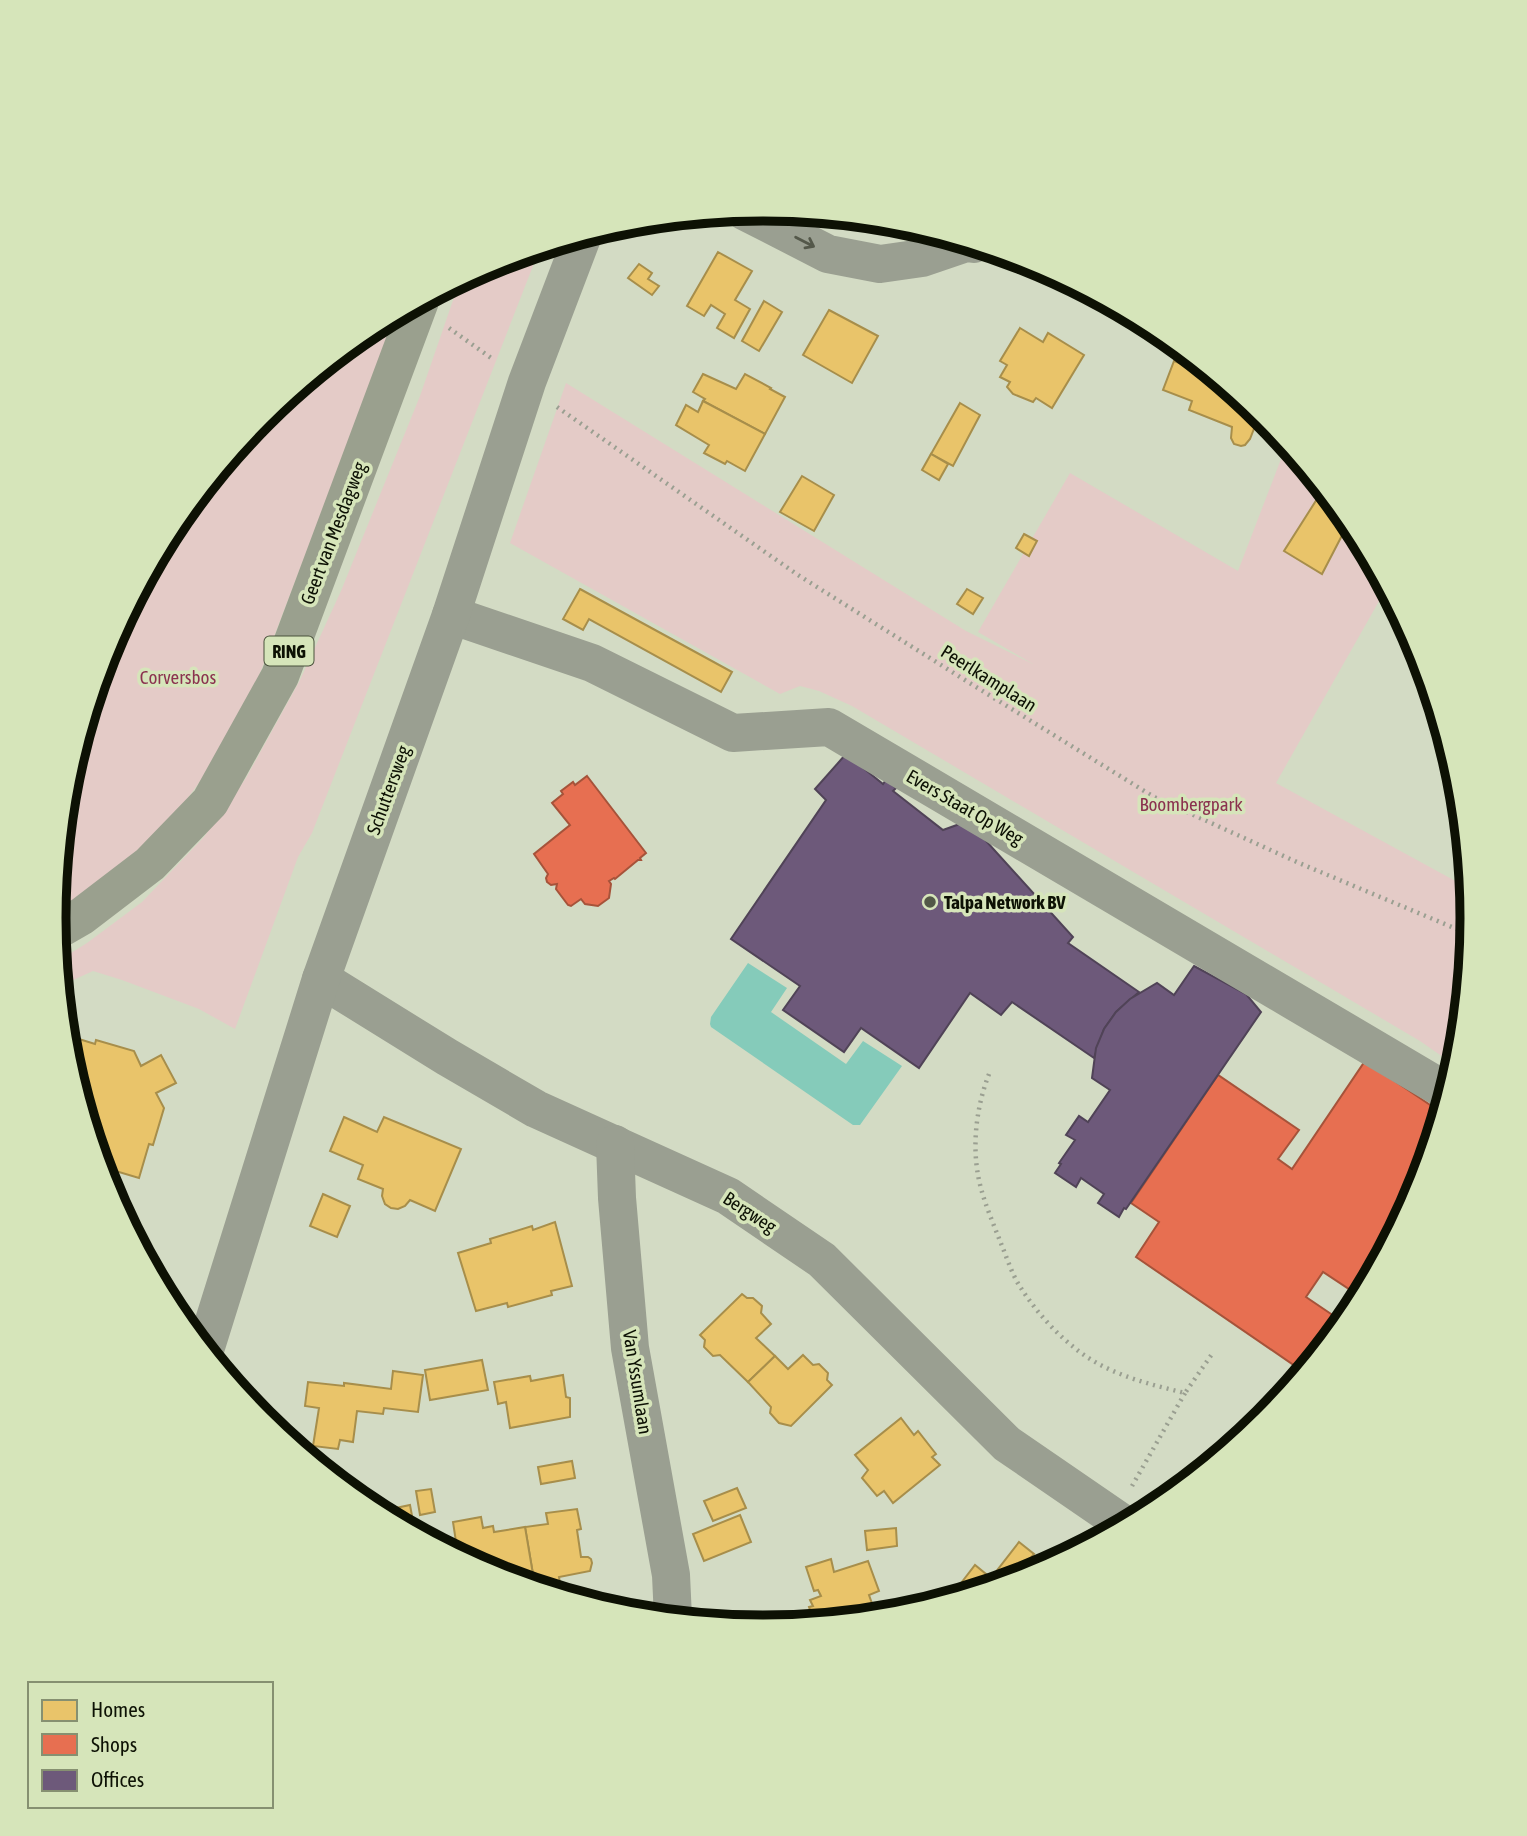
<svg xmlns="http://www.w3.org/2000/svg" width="1527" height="1836" font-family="'Asap Condensed',sans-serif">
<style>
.green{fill:#e4cbc7}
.water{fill:#85cbba}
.homes{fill:#e9c46a;stroke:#a78e4b;stroke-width:2}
.shops{fill:#e76f51;stroke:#a6533a;stroke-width:2}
.offices{fill:#6d597a;stroke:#504357;stroke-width:2}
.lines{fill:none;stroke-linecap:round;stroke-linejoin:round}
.path{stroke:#9a9f91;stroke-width:4.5;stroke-dasharray:2 5;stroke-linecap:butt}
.minor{stroke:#9a9f91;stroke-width:38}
.major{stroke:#9aa08e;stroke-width:38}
.oneway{stroke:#54584a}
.poi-dot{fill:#525847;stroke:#d6e5ba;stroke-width:2.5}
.labels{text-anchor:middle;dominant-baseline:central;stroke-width:7;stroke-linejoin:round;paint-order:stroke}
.shield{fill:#d6e5ba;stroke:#49513b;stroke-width:2}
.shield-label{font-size:18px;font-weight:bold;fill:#0d1104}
.street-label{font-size:19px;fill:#0d1104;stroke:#d6e5ba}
.park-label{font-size:19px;fill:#8b324f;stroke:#d6e5ba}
.poi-label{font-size:19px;font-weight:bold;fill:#0d1104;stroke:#d6e5ba;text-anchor:start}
.rim{fill:none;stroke:#0d1104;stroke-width:9}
</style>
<rect width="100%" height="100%" fill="#d3dbc4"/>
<g class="green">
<polygon points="540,248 312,833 298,857 235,1029 199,1009 122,980 93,971 71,981 61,987 58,961 87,943 142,902 204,837 246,778 300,680 341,591 420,396 460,280 492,263"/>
<polygon points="398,313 239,728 149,851 55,915 68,779 108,646 174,524 262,416 370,328"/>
<polygon points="566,383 966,631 1033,664 978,632 1070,473 1238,571 1281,459 1296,454 1353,524 1387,587 1276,783 1470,889 1473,918 1459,1057 1456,1066 1420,1041 852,706 819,691 800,686 780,694 510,543"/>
</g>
<polygon class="water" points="748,963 787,988 771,1012 846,1064 863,1041 902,1066 860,1125 853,1125 711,1027 710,1024 711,1017"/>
<g class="homes">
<polygon points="718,252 752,271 735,300 750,309 734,338 717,328 725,314 711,305 704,316 687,306"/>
<polygon points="639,264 652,273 648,279 659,286 652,295 628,278"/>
<polygon points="764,301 782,312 759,351 742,341"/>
<polygon points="829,310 878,336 852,383 803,355"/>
<polygon points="1020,328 1043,342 1048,333 1084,355 1052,408 1036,398 1033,402 1013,394 1007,387 1010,382 1000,377 1007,365 1000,361"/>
<polygon points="1174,361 1217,377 1270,422 1261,419 1257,421 1250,439 1245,445 1241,446 1234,444 1231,438 1232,427 1189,410 1192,401 1163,390"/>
<polygon points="703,374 736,389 745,374 771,388 770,389 785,397 765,434 703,401 705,399 693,392"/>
<polygon points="703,401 765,434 745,471 727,461 725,464 704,453 709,445 676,425 686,405 698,412"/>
<polygon points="960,403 980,415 953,466 931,454"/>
<polygon points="931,454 948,464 939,480 922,470"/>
<polygon points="802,476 834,495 814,531 780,512"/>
<polygon points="1324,488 1350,520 1322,574 1284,551"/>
<polygon points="1024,534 1037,541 1029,556 1016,548"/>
<polygon points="580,589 732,672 721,692 589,619 583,630 563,619"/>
<polygon points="967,589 983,598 973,614 957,604"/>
<polygon points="66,1035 95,1044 96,1040 134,1051 141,1066 161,1055 176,1083 156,1093 164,1108 153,1145 149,1144 139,1178 102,1167 100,1161 102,1151 96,1149 68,1056"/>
<polygon points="344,1117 377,1132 384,1117 461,1149 435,1211 410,1200 405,1206 398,1209 391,1208 385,1204 382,1196 383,1189 358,1179 363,1165 330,1151"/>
<polygon points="323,1194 350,1206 337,1237 310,1226"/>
<polygon points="555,1222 572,1286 551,1291 552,1295 508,1307 507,1303 476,1311 458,1253 491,1243 490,1239 532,1226 533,1230"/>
<polygon points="742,1294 747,1298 753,1298 762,1306 761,1313 771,1324 756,1338 775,1356 748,1382 720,1355 713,1356 704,1347 705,1340 700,1335"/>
<polygon points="803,1355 813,1365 819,1364 828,1373 827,1380 832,1385 791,1426 779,1423 770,1413 771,1407 748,1382 775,1356 788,1369"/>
<polygon points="482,1360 488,1390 430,1400 425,1370"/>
<polygon points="393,1371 423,1375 418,1412 384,1408 383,1414 357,1411 353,1442 340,1440 338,1449 313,1446 319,1408 305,1406 308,1382 344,1386 344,1383 391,1389"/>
<polygon points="563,1375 566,1397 570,1398 570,1417 510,1428 506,1402 498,1404 494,1382 530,1376 531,1381"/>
<polygon points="901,1418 914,1435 918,1431 936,1454 932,1457 940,1465 893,1503 884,1491 877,1496 862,1478 868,1470 855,1455"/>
<polygon points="572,1461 575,1478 541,1484 538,1467"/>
<polygon points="737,1488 746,1508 713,1521 704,1501"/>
<polygon points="431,1489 435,1512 420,1515 416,1491"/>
<polygon points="410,1505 415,1532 388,1517 386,1510"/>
<polygon points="577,1509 581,1529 577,1530 581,1557 588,1557 591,1559 592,1563 590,1571 559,1577 560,1583 535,1586 525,1527 548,1524 546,1513"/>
<polygon points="740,1515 751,1542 704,1561 693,1534"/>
<polygon points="481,1517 483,1528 493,1526 494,1532 525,1527 535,1586 492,1573 482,1568 480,1554 461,1557 458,1555 453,1522"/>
<polygon points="896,1528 897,1546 867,1550 865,1531"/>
<polygon points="1019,1542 1034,1554 1016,1576 1019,1578 948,1600 975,1565 991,1578"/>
<polygon points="831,1559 834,1572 868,1561 879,1591 869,1595 875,1612 870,1614 869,1617 814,1622 809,1607 813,1606 810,1600 821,1596 818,1590 814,1591 806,1567"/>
</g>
<g class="shops">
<polygon points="587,776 646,853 640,858 641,860 638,860 615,879 614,878 609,881 611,884 609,898 598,906 585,904 581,899 571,906 568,905 556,889 557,884 551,885 547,882 546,878 548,874 534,854 570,825 552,803 563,794 561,791 573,782 575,785"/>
<polygon points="1365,1061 1442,1113 1419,1190 1361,1297 1323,1272 1306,1297 1334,1316 1298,1368 1136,1257 1159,1222 1131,1203 1218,1075 1299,1130 1278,1159 1292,1169"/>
</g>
<g class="offices">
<polygon points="846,754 883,784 886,780 896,788 893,791 943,830 968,821 1073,937 1068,943 1139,992 1116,1012 1104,1029 1094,1058 1012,1002 1001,1015 970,993 919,1068 861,1028 844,1052 783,1010 800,986 731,939 826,800 815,789"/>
<polygon points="1194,966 1246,994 1261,1012 1126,1209 1124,1208 1119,1217 1098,1203 1104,1194 1081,1178 1076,1187 1055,1173 1061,1164 1059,1163 1075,1140 1066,1135 1079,1116 1088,1122 1110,1090 1092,1078 1096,1048 1104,1029 1116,1012 1130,999 1157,983 1174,995"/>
</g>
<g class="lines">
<g class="path">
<polyline points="449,328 494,360"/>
<polyline points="557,407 798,575 968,682 1154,797 1299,863 1471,935"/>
<path d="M989 1074C977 1105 972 1142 978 1175 982 1198 992 1220 1000 1241 1006 1255 1011 1272 1019 1285 1034 1309 1054 1332 1076 1349 1107 1374 1148 1384 1185 1393L1212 1354"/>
<polyline points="1132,1486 1185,1393"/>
</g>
<g class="minor">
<polyline points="744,211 828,254 880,264 922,258 966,243 974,244"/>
<polyline points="451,615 592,663 733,733 829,727 1448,1092"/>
<polyline points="321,979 447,1057 536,1109 728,1196 822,1260 1007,1444 1125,1525"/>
<polyline points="615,1144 617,1198 630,1348 671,1575 673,1618"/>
<polyline points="205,1350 321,979 451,615 527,382 583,235"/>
</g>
<polyline class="major" points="56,931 82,916 150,864 210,802 280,676 420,301"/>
</g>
<defs><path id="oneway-shaft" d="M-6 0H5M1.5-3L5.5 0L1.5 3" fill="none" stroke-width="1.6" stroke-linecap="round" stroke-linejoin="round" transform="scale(1.75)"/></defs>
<use class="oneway" href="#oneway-shaft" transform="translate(805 242) rotate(27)"/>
<circle class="poi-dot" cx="930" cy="902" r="7"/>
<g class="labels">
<rect class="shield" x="264.5" y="636.5" width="49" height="29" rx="5"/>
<g class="shield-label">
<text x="289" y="651">RING</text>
</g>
<g class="street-label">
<text transform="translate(333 533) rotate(-69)">Geert van Mesdagweg</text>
<text transform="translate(989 678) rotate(32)">Peerlkamplaan</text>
<text transform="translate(388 790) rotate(-70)">Schuttersweg</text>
<text transform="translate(965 807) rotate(30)">Evers Staat Op Weg</text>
<text transform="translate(750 1212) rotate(33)">Bergweg</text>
<text transform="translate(638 1382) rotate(81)">Van Yssumlaan</text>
</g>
<g class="park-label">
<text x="178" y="677">Corversbos</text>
<text x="1191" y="804">Boombergpark</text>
</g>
<g class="poi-label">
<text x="944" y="902">Talpa Network BV</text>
</g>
</g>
<path d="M0 0H1527V1836H0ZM66 918a697 697 0 1 1 1394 0a697 697 0 1 1-1394 0Z" fill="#d6e5ba" fill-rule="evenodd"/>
<path class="rim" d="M66 918a697 697 0 1 1 1394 0a697 697 0 1 1-1394 0Z"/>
<rect x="28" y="1682" width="245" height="126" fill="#d6e5ba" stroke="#869071" stroke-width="2"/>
<rect x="42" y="1700" width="35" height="21" fill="#e9c46a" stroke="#869071" stroke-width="2"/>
<text x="91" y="1717" font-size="21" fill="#0d1104">Homes</text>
<rect x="42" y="1734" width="35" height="21" fill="#e76f51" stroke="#869071" stroke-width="2"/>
<text x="91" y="1752" font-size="21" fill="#0d1104">Shops</text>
<rect x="42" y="1770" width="35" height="21" fill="#6d597a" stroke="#869071" stroke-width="2"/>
<text x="91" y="1787" font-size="21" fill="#0d1104">Offices</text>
</svg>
